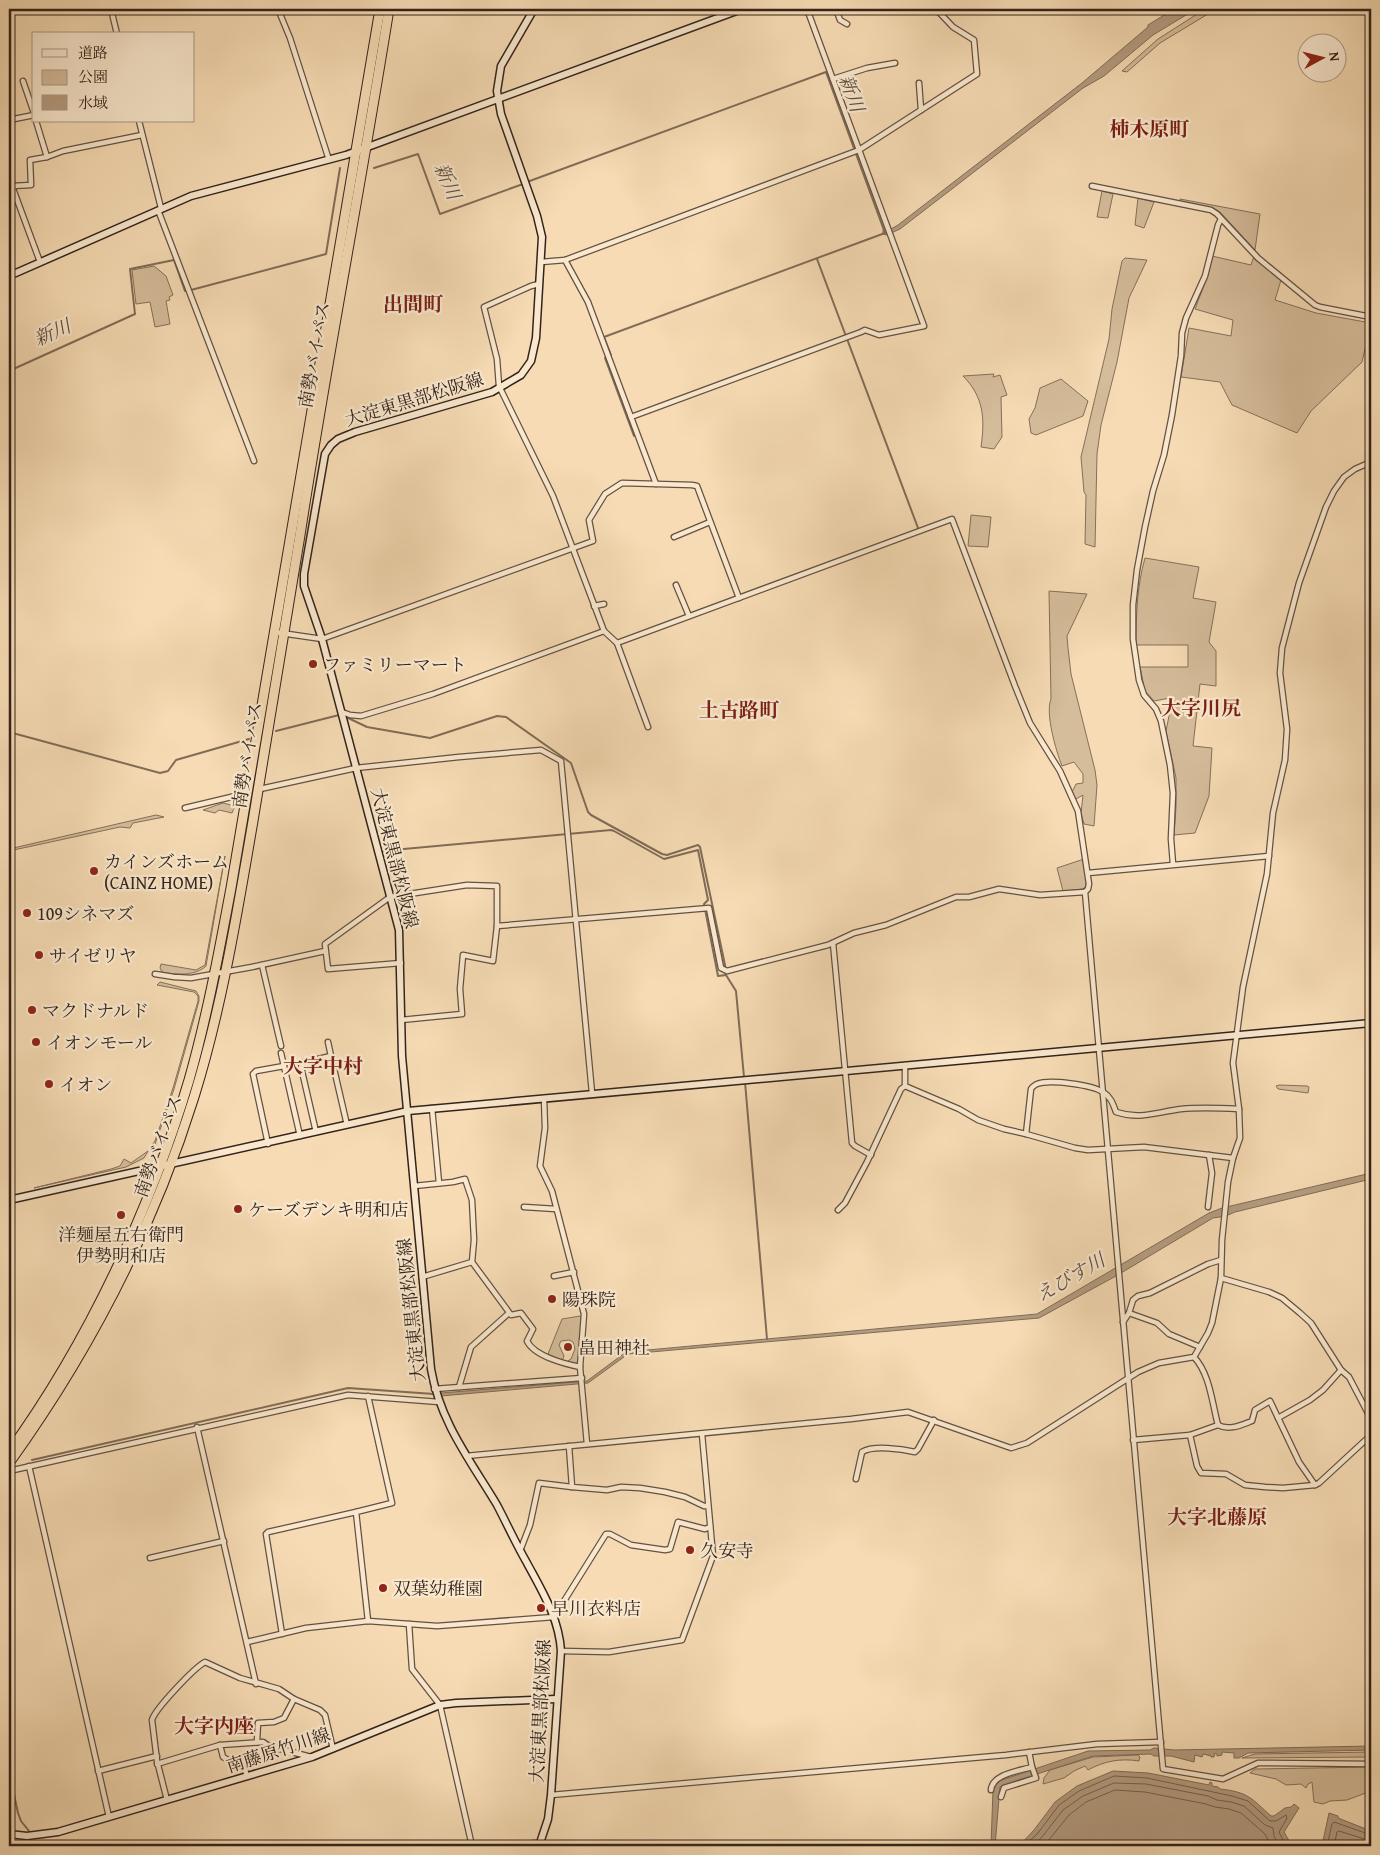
<svg xmlns="http://www.w3.org/2000/svg" width="1380" height="1855" font-family="'Gentium Book Plus','Noto Serif JP',serif">
<style>
.green{fill:#d5bc9a;stroke:#84705b}
.water{fill:#b49c80;stroke:#806c58}
.lines{fill:none;stroke-linecap:round;stroke-linejoin:round}
.shore{stroke:#74604e;stroke-width:1}
.stream{stroke:#806c58;stroke-width:2}
.street-casing{stroke:#645142;stroke-width:7}
.secondary-casing{stroke:#33231c;stroke-width:9}
.highway-casing{stroke:#33231c;stroke-width:11}
.street{stroke:#f9e8ce;stroke-width:4.5}
.secondary{stroke:#f9e8ce;stroke-width:6}
.highway{stroke:#f6dbb4;stroke-width:9}
.poi-dot{fill:#8f2418;stroke:#f9e8ce;stroke-width:2}
.labels{text-anchor:middle;dominant-baseline:central;stroke-width:4.5;stroke-linejoin:round;paint-order:stroke}
.street-label{font-size:18px;fill:#33231c;stroke:#f9e8ce}
.poi-label{font-size:18px;fill:#33231c;stroke:#f9e8ce;text-anchor:start}
.water-label{font-size:19px;font-style:italic;fill:#604d3f;stroke:#f9e8ce}
.quarter-label{font-size:20px;font-weight:bold;fill:#7a1f14;stroke:#f9e8ce}
</style>
<rect width="100%" height="100%" fill="#f6dbb4"/>
<filter id="stains"><feTurbulence type="fractalNoise" baseFrequency=".004" numOctaves="4"/><feColorMatrix values="0 0 0 0 .2 0 0 0 0 .09 0 0 0 0 .02 0 0 0 .5 -.17"/></filter>
<radialGradient id="worn" r=".72"><stop offset=".6" stop-color="#630" stop-opacity="0"/><stop offset="1" stop-color="#630" stop-opacity=".3"/></radialGradient>
<g class="green">
<polygon points="1205,9 1210,9 1208,14 1160,43 1127,72 1122,71 1158,39"/>
<polygon points="1102,191 1113,194 1108,218 1097,217"/>
<polygon points="1138,198 1154,202 1144,228 1135,225"/>
<polygon points="1180,199 1260,214 1255,250 1220,212 1212,208 1180,202"/>
<polygon points="1212,256 1251,265 1254,256 1281,280 1275,300 1316,313 1371,323 1362,362 1311,411 1297,433 1232,405 1220,382 1181,377 1189,328 1231,336 1233,320 1195,309 1208,275"/>
<polygon points="1125,258 1147,260 1129,298 1117,362 1101,425 1097,454 1095,547 1085,544 1086,495 1084,492 1081,457 1109,339 1112,309 1122,261"/>
<polygon points="154,266 166,276 173,295 169,297 170,300 166,301 170,324 155,327 150,302 136,304 132,270"/>
<path d="M994 374 993 377 1000 375 1007 395 1001 397 1002 437 994 449 981 447C985 419 984 397 963 376Z"/>
<polygon points="1061,379 1088,401 1083,416 1036,435 1031,433 1029,419 1035,408 1040,388"/>
<polygon points="971,515 991,517 988,547 968,546"/>
<path d="M1145 558 1199 567 1193 598 1216 602 1209 642 1216 651V686L1200 684 1193 746 1212 748 1209 796 1195 833 1174 835 1176 807V778L1166 731 1172 701 1170 698 1154 701 1145 691 1140 667H1188V645H1136C1136 616 1137 586 1145 558Z"/>
<path d="M1049 591 1087 594 1067 636 1068 648 1071 674 1095 770 1097 785 1094 826 1084 824 1081 813 1083 795 1076 799 1072 792 1076 784 1083 783V774L1074 762 1062 766C1056 751 1045 713 1051 699Z"/>
<polygon points="223,803 231,805 234,808 232,813 219,810 215,813 203,810"/>
<polygon points="156,815 164,817 133,823 130,828 120,827 9,851 9,849"/>
<path d="M225 856 206 966C196 976 176 975 162 972L160 968 161 964 196 970 205 965Z"/>
<polygon points="1084,859 1086,875 1086,886 1083,889 1063,891 1057,868"/>
<polygon points="160,982 196,991 199,996 199,1001 174,1089 154,1147 151,1146 155,1141 173,1088 198,1001 198,996 194,992 157,985"/>
<polygon points="1279,1085 1307,1086 1309,1087 1308,1093 1278,1089 1276,1086"/>
<polygon points="148,1151 144,1158 126,1167 34,1188 111,1169 120,1166 124,1159 131,1163"/>
<polygon points="580,1316 583,1320 578,1364 566,1362 571,1359 575,1349 573,1342 569,1340 561,1341 559,1345 564,1356 562,1361 548,1354 562,1319"/>
<polygon points="1371,1752 1371,1757 1242,1758 1255,1754"/>
<path d="M1138 1755 1140 1757 1139 1761C1121 1758 1104 1761 1088 1770L1085 1766 1074 1771 1064 1778 1043 1784 1044 1778 1050 1770 1093 1757Z"/>
<polygon points="1371,1767 1371,1791 1347,1800 1330,1801 1323,1804 1314,1802 1312,1782 1308,1784 1306,1788 1301,1784 1286,1785 1276,1779 1250,1773 1255,1769"/>
</g>
<g class="water">
<polygon points="1174,9 1196,9 1153,35 1104,76 1083,88 900,229 887,235 883,234 883,230 891,229 898,225 1082,83 1148,27 1148,25"/>
<polygon points="1371,1173 1371,1179 1235,1212 1226,1216 1213,1218 1116,1276 1039,1318 628,1354 588,1383 441,1396 441,1393 587,1381 626,1352 1037,1314 1209,1213 1222,1208"/>
<polygon points="1371,1746 1371,1750 1248,1753 1239,1758 1234,1758 1234,1753 1222,1752 1222,1755 1217,1756 1217,1754 1215,1753 1214,1757 1211,1757 1211,1756 1203,1754 1202,1757 1195,1755 1194,1762 1171,1756 1154,1756 1151,1754 1093,1756 1003,1785 1000,1787 995,1846 991,1846 993,1790 999,1781 1088,1751 1150,1750 1154,1748 1174,1750"/>
<path d="M1113 1771 1148 1773 1209 1785 1210 1782 1212 1783V1786L1218 1787 1220 1789C1248 1792 1251 1798 1271 1816H1274L1285 1808 1291 1807 1294 1804 1299 1808 1284 1832 1292 1846H1019L1034 1830 1055 1802 1077 1786Z"/>
<polygon points="1329,1813 1338,1816 1338,1818 1371,1831 1371,1846 1322,1846"/>
</g>
<g class="lines">
<g class="shore">
<polyline points="1024,1846 1038,1833 1059,1805 1079,1791 1114,1776 1147,1778 1232,1796 1248,1801 1270,1821 1276,1821 1286,1815 1287,1818 1279,1832 1286,1846"/>
<polyline points="1033,1846 1042,1837 1063,1810 1083,1796 1114,1783 1146,1784 1208,1796 1217,1800 1231,1802 1244,1806 1265,1825 1273,1828 1274,1836 1279,1846"/>
<polyline points="1044,1846 1069,1815 1086,1802 1115,1790 1145,1792 1206,1804 1215,1807 1229,1809 1241,1813 1265,1834 1271,1846"/>
<polyline points="1327,1846 1332,1824 1334,1822 1371,1835"/>
<polyline points="1334,1846 1337,1832 1339,1831 1371,1841"/>
</g>
<g class="stream">
<polyline points="374,168 418,154 440,214 523,184"/>
<polyline points="527,182 826,72 885,233 604,337 611,355 605,358 634,436"/>
<polyline points="817,259 918,528"/>
<polyline points="191,290 326,254 340,168"/>
<polyline points="9,371 135,314 130,269 174,260 185,291"/>
<polyline points="344,716 367,727 430,738 497,716 506,717 571,763 588,812 591,815 662,854 667,855 698,845 700,847 725,965 726,975"/>
<polyline points="276,731 339,715"/>
<polyline points="9,732 160,773 168,771 176,760 249,739"/>
<polyline points="382,851 611,830 614,831 664,859 698,850 708,900 704,904 718,976 726,975 736,991 744,1077"/>
<polyline points="745,1082 767,1339"/>
<polyline points="32,1460 348,1388 434,1394"/>
<polyline points="9,1771 18,1813 21,1821 29,1831 32,1846"/>
</g>
<g class="street-casing">
<g id="street">
<polyline points="111,9 117,34"/>
<polyline points="278,9 290,38 329,160"/>
<polyline points="836,9 840,20 847,24"/>
<polyline points="833,79 867,68 895,63"/>
<polyline points="23,81 34,113"/>
<polyline points="919,83 921,110"/>
<polyline points="9,120 34,115"/>
<polyline points="36,121 47,157 63,151 142,135"/>
<polyline points="139,121 161,208"/>
<polyline points="9,145 12,186 40,262"/>
<polyline points="12,186 31,185 30,160 47,157"/>
<polyline points="1092,186 1211,210 1217,214 1258,258 1315,305 1320,307 1371,317"/>
<polyline points="158,210 254,461"/>
<polyline points="565,260 588,302 656,484"/>
<polyline points="541,262 565,260 859,150 977,74 974,40 953,27 936,9"/>
<polyline points="539,284 531,286 484,307 497,359 499,386 553,496 604,631 617,643 648,727"/>
<polyline points="631,417 861,332 865,330 879,335 924,326 807,9"/>
<polyline points="674,537 710,522"/>
<polyline points="676,585 689,616"/>
<polyline points="594,606 604,604"/>
<polyline points="274,632 322,639 593,541 589,520 605,494 622,483 692,485 697,486 739,598"/>
<polyline points="617,643 952,519 1015,686 1030,723 1060,771 1078,811 1089,884 1088,889 1085,892 1163,1769 1223,1779 1258,1763 1371,1764"/>
<polyline points="342,712 350,715 361,716 433,694 604,631"/>
<polyline points="260,789 356,768 459,757 541,750 561,761 592,1093"/>
<polyline points="185,808 248,793"/>
<polyline points="1173,864 1171,839 1173,793 1170,765 1161,721 1156,709 1144,695 1139,680 1133,639 1133,605 1137,570 1145,527 1153,491 1164,455 1172,415 1181,356 1182,333 1186,318 1205,276 1218,225 1221,219"/>
<polyline points="1088,873 1269,856"/>
<polyline points="497,926 709,908 721,968 727,971 828,945 854,933 886,925 956,897 969,897 999,889 1040,895 1085,892"/>
<polyline points="833,943 852,1143 855,1146 871,1155"/>
<polyline points="401,963 328,969 325,944 390,897 467,885 497,886 497,926 493,961 463,955 460,989 462,1014 401,1020"/>
<polyline points="262,965 281,1046"/>
<polyline points="155,974 174,977 191,978 252,967 325,951"/>
<polyline points="328,1042 331,1056"/>
<polyline points="281,1053 284,1066"/>
<polyline points="905,1086 959,1109 978,1120 1004,1129 1026,1134 1075,1148 1088,1150 1144,1147 1233,1158"/>
<polyline points="544,1098 545,1128 540,1166 552,1191 584,1314 580,1367 587,1444"/>
<polyline points="432,1108 439,1183"/>
<polyline points="316,1132 301,1067 303,1063 305,1062 331,1056 347,1125"/>
<path d="M1026 1134 1031 1089C1031 1088 1036 1084 1037 1084 1050 1079 1092 1085 1103 1092 1111 1097 1113 1104 1116 1112 1140 1120 1157 1112 1181 1109 1200 1107 1220 1108 1239 1109"/>
<polyline points="268,1144 253,1074 256,1071 284,1066 300,1136"/>
<path d="M414 1186 453 1182 465 1179 472 1200 474 1240 472 1262 511 1315 521 1313 533 1329 527 1341C534 1356 565 1364 580 1367"/>
<polyline points="524,1207 556,1209"/>
<polyline points="1208,1207 1212,1173 1209,1155"/>
<polyline points="838,1210 845,1203 867,1162 901,1089 905,1086 905,1065"/>
<polyline points="554,1276 574,1272"/>
<polyline points="422,1277 472,1262"/>
<polyline points="1221,1278 1269,1292 1282,1298 1300,1313 1311,1323 1341,1370 1349,1377 1371,1419"/>
<polyline points="1129,1313 1133,1300 1138,1296 1150,1293 1208,1264 1221,1260"/>
<polyline points="1123,1322 1129,1313 1157,1323 1169,1334 1200,1347"/>
<path d="M1194 1357C1210 1374 1212 1403 1218 1425"/>
<polyline points="459,1387 471,1347 509,1313"/>
<polyline points="434,1389 582,1378"/>
<polyline points="368,1396 392,1503 356,1512 368,1621"/>
<polyline points="1278,1418 1310,1400 1323,1390 1341,1370"/>
<polyline points="197,1427 256,1684"/>
<polyline points="1190,1435 1197,1466 1201,1473 1226,1474 1245,1485 1265,1487 1283,1488 1315,1485 1319,1483 1371,1435"/>
<path d="M1133 1440 1190 1435 1218 1425C1229 1431 1241 1425 1252 1421L1255 1410 1270 1401 1299 1462 1315 1485"/>
<polyline points="569,1446 572,1487 607,1490 621,1487 640,1488 665,1492 685,1497 704,1506 708,1506"/>
<polyline points="466,1456 851,1419 908,1412 1011,1448 1027,1443 1138,1372 1159,1363 1194,1357 1208,1333 1212,1323 1221,1278 1222,1240 1228,1182 1233,1158 1240,1138 1239,1109 1233,1063 1243,987 1267,874 1273,813 1285,760 1287,729 1280,673 1282,648 1299,583 1326,507 1334,491 1344,477 1355,469 1371,462"/>
<polyline points="29,1466 109,1817"/>
<polyline points="9,1471 348,1395 439,1402"/>
<path d="M856 1479 862 1452C873 1445 902 1449 915 1452L918 1449 934 1420"/>
<polyline points="520,1551 530,1525 539,1483 572,1487"/>
<polyline points="150,1558 224,1541"/>
<polyline points="409,1624 412,1669 440,1705 472,1846"/>
<polyline points="282,1634 266,1534 268,1532 356,1512"/>
<polyline points="247,1642 306,1628 368,1621 437,1626 554,1617 606,1534 610,1534 631,1545 665,1550 670,1549 678,1522 705,1529 710,1527"/>
<polyline points="561,1651 609,1652 682,1640 713,1556 702,1434"/>
<polyline points="257,1741 258,1723 274,1722 284,1718 294,1699"/>
<polyline points="157,1764 220,1745"/>
<polyline points="98,1771 157,1756"/>
<polyline points="247,1776 245,1770 223,1757 220,1745 263,1742 269,1746 311,1757"/>
<path d="M991 1790C992 1774 1019 1771 1032 1767L1029 1752"/>
<polyline points="551,1795 1006,1755 1097,1744 1161,1742"/>
<polyline points="1001,1797 1004,1788 1036,1778 1032,1767"/>
<path d="M167 1800 157 1761 152 1720C155 1709 194 1668 205 1662L240 1678 279 1689 294 1699 320 1710 325 1715 333 1749"/>
<polyline points="519,1846 534,1843 539,1844"/>
</g>
</g>
<g class="secondary-casing">
<g id="secondary">
<path d="M534 9 501 66 497 91 501 114 537 216 542 237 536 338 531 361 521 375 492 392 355 432 338 439 331 445 325 454 304 574V586L322 639 399 930 402 1056 431 1369C440 1422 470 1460 497 1505 507 1524 516 1544 527 1563 542 1591 559 1618 561 1651L551 1795 548 1819 539 1846"/>
<polyline points="9,276 191,196 346,155 742,9"/>
<polyline points="9,1200 408,1111 1371,1023"/>
<polyline points="9,1834 27,1836 58,1832 312,1757 440,1705 456,1703 556,1699"/>
</g>
</g>
<g class="highway-casing">
<g id="highway">
<path d="M9 1452C88 1343 151 1208 189 1080 207 1017 219 952 231 888L380 9"/>
<path d="M9 1463C89 1352 153 1228 194 1097 222 1007 237 914 253 821 269 726 285 631 300 535 327 359 361 185 389 9"/>
</g>
</g>
<use href="#street" class="street"/>
<use href="#secondary" class="secondary"/>
<use href="#highway" class="highway"/>
</g>
<g class="poi-dot">
<circle cx="313" cy="664" r="5"/>
<circle cx="94" cy="871" r="5"/>
<circle cx="27" cy="913" r="5"/>
<circle cx="39" cy="955" r="5"/>
<circle cx="32" cy="1010" r="5"/>
<circle cx="36" cy="1042" r="5"/>
<circle cx="49" cy="1084" r="5"/>
<circle cx="238" cy="1209" r="5"/>
<circle cx="121" cy="1215" r="5"/>
<circle cx="552" cy="1299" r="5"/>
<circle cx="568" cy="1347" r="5"/>
<circle cx="690" cy="1550" r="5"/>
<circle cx="383" cy="1588" r="5"/>
<circle cx="541" cy="1608" r="5"/>
</g>
<g class="labels">
<g class="street-label">
<text transform="translate(314 355) rotate(-80)">南勢バイパス</text>
<text transform="translate(414 399) rotate(-17)">大淀東黒部松阪線</text>
<text transform="translate(247 755) rotate(-81)">南勢バイパス</text>
<text transform="translate(395 858) rotate(76)">大淀東黒部松阪線</text>
<text transform="translate(158 1146) rotate(-70)">南勢バイパス</text>
<text transform="translate(411 1310) rotate(-96)">大淀東黒部松阪線</text>
<text transform="translate(540 1711) rotate(-87)">大淀東黒部松阪線</text>
<text transform="translate(278 1750) rotate(-18)">南藤原竹川線</text>
</g>
<g class="poi-label">
<text x="323" y="664">ファミリーマート</text>
<text x="104" y="861">カインズホーム<tspan x="104" dy="21">(CAINZ HOME)</tspan></text>
<text x="37" y="913">109シネマズ</text>
<text x="49" y="955">サイゼリヤ</text>
<text x="42" y="1010">マクドナルド</text>
<text x="46" y="1042">イオンモール</text>
<text x="59" y="1084">イオン</text>
<text x="248" y="1209">ケーズデンキ明和店</text>
<text x="121" y="1234" text-anchor="middle">洋麺屋五右衛門<tspan x="121" dy="21">伊勢明和店</tspan></text>
<text x="562" y="1299">陽珠院</text>
<text x="578" y="1347">畠田神社</text>
<text x="700" y="1550">久安寺</text>
<text x="393" y="1588">双葉幼稚園</text>
<text x="551" y="1608">早川衣料店</text>
</g>
<g class="water-label">
<text transform="translate(852 93) rotate(70)">新川</text>
<text transform="translate(448 181) rotate(66)">新川</text>
<text transform="translate(52 332) rotate(-24)">新川</text>
<text transform="translate(1070 1277) rotate(-30)">えびす川</text>
</g>
<g class="quarter-label">
<text x="1149" y="128">柿木原町</text>
<text x="413" y="303">出間町</text>
<text x="1201" y="707">大字川尻</text>
<text x="739" y="709">土古路町</text>
<text x="323" y="1065">大字中村</text>
<text x="1217" y="1516">大字北藤原</text>
<text x="214" y="1725">大字内座</text>
</g>
</g>
<rect width="1380" height="1855" fill="none" stroke="#f6dbb4" stroke-width="30"/>
<rect x="10" y="10" width="1360" height="1835" fill="none" stroke="#33231c" stroke-width="2.5"/>
<rect x="15" y="15" width="1350" height="1825" fill="none" stroke="#33231c"/>
<rect x="32" y="32" width="162" height="90" fill="#f9e8ce" stroke="#aa9987"/>
<rect x="42" y="49" width="25" height="8" fill="#f9e8ce" stroke="#aa9987"/>
<text x="78" y="58" font-size="15" fill="#33231c">道路</text>
<rect x="42" y="70" width="25" height="15" fill="#d5bc9a" stroke="#aa9987"/>
<text x="78" y="82" font-size="15" fill="#33231c">公園</text>
<rect x="42" y="95" width="25" height="15" fill="#b49c80" stroke="#aa9987"/>
<text x="78" y="108" font-size="15" fill="#33231c">水域</text>
<g transform="translate(1322 58) rotate(83)"><circle r="24" fill="#f9e8ce" stroke="#aa9987"/>
<path d="M0-4L9 19L0 12L-9 19Z" fill="#8f2418"/>
<text y="-8" font-size="14" font-weight="bold" text-anchor="middle" fill="#33231c">N</text>
</g>
<rect width="100%" height="100%" filter="url(#stains)"/>
<rect width="100%" height="100%" fill="url(#worn)"/>
</svg>
